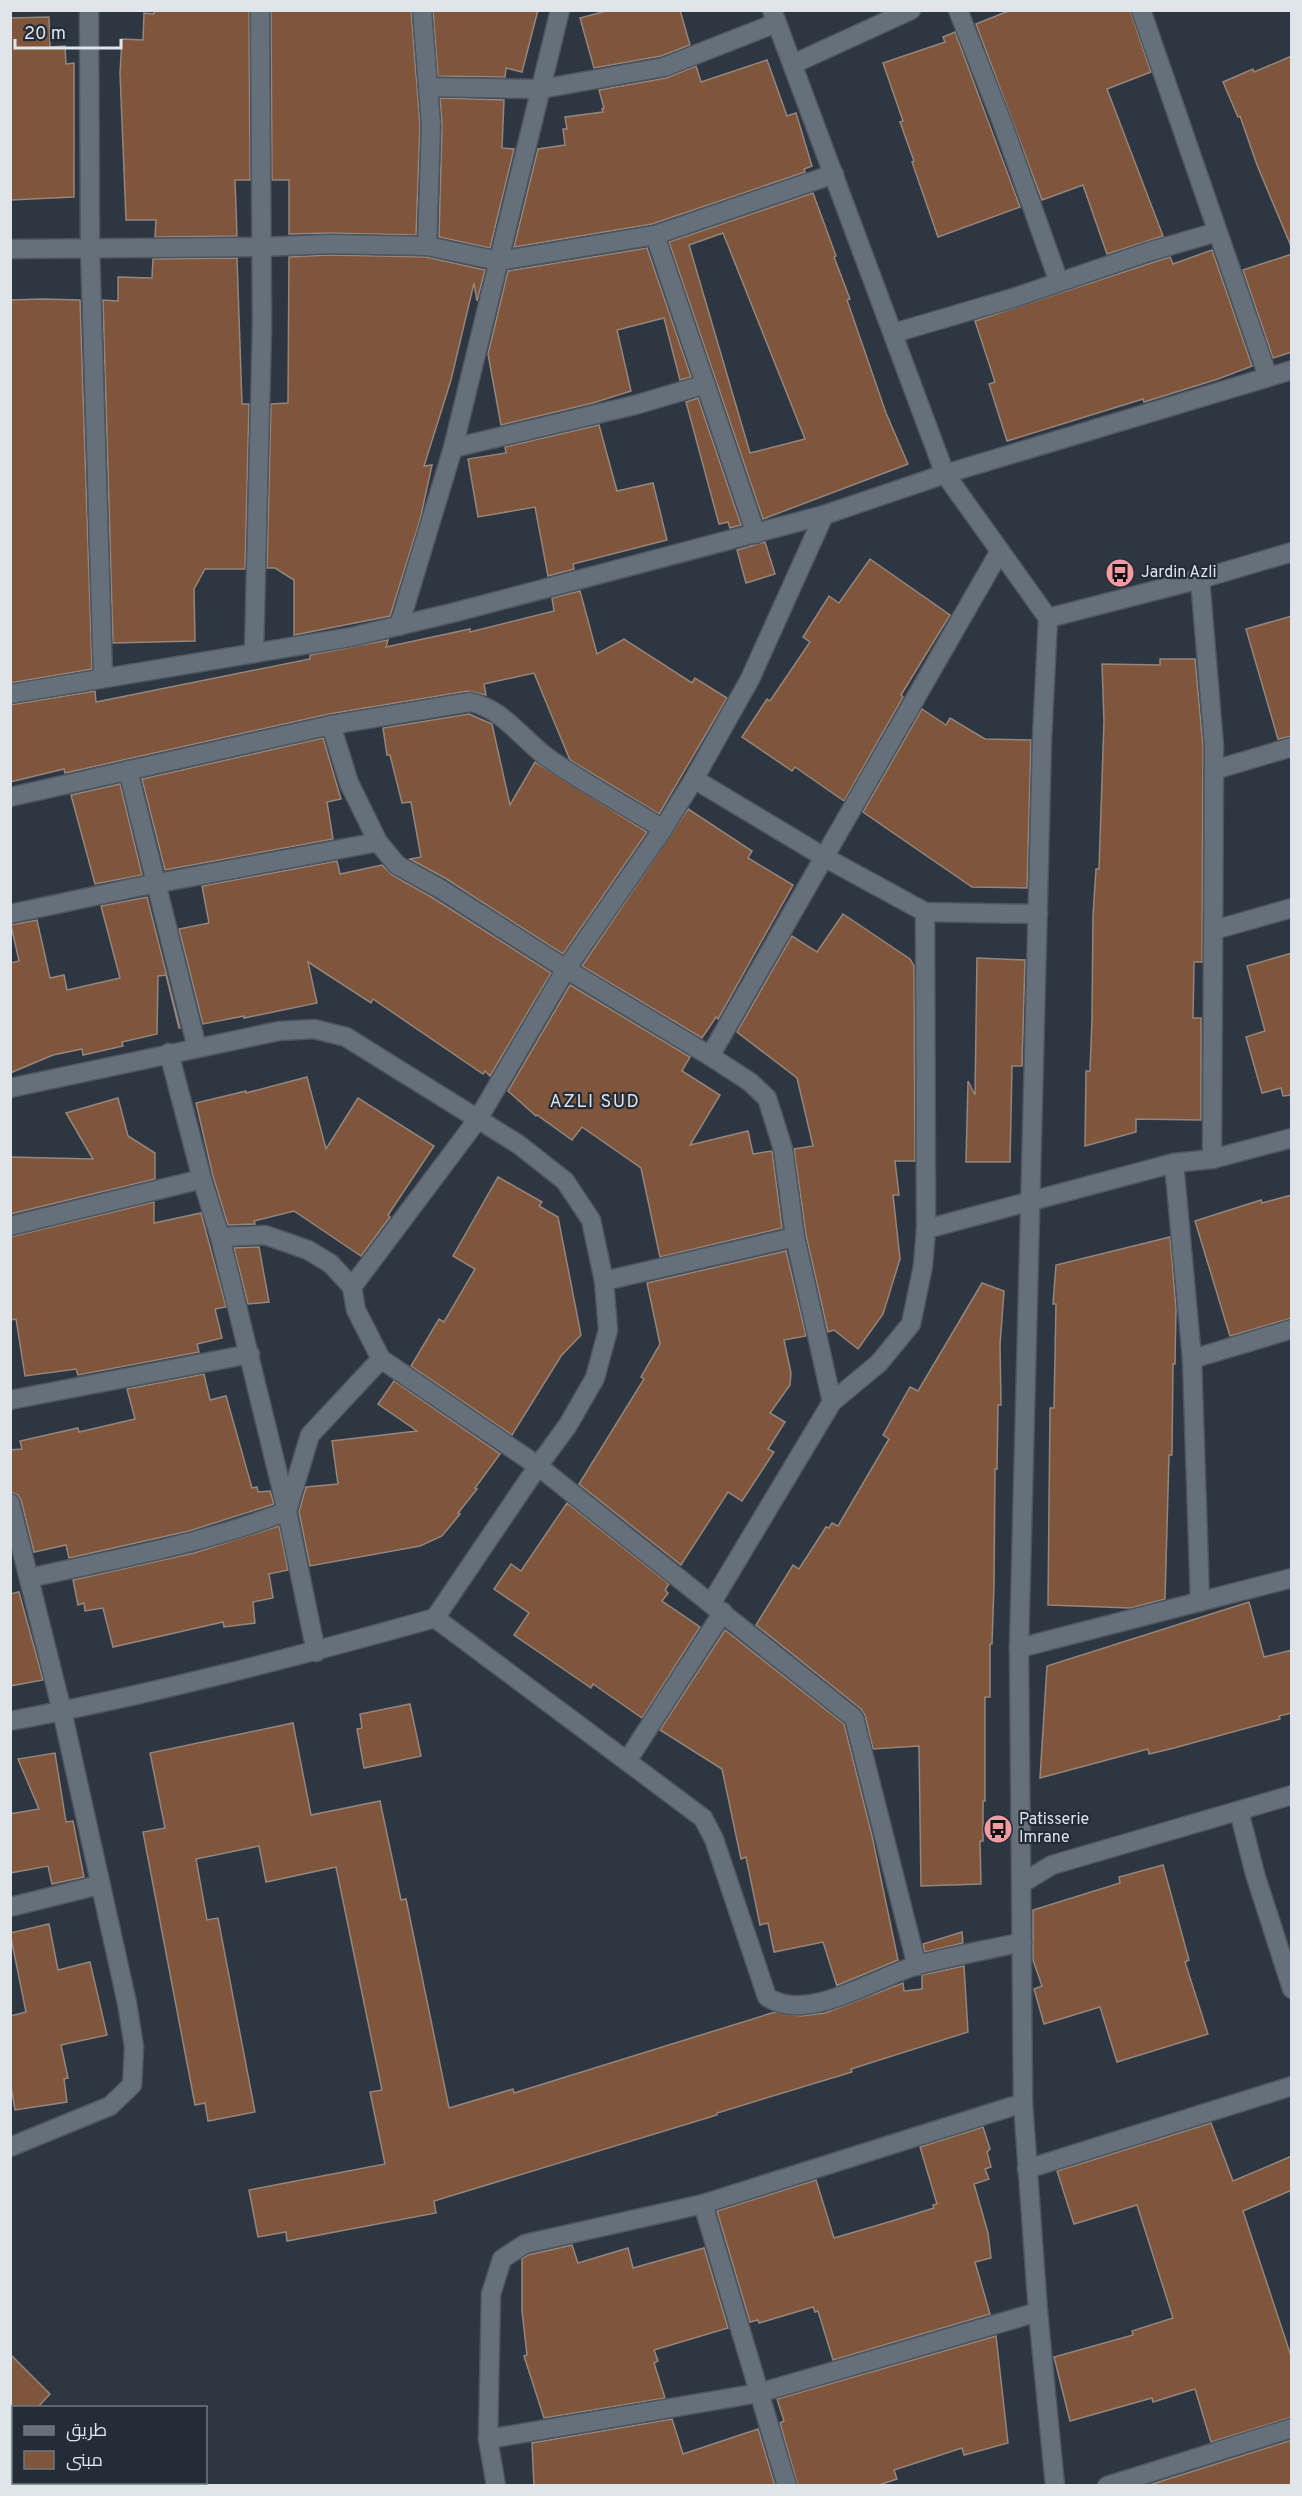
<svg xmlns="http://www.w3.org/2000/svg" width="1302" height="2496" font-family="Overpass,Cairo,sans-serif">
<style>
.building{fill:#7f563c;stroke:#94857d;stroke-width:1.5;fill-rule:evenodd}
.lines{fill:none;stroke-linecap:round;stroke-linejoin:round}
.street-casing{stroke:#4e565f;stroke-width:21}
.street{stroke:#65707b;stroke-width:18}
.labels{text-anchor:middle;dominant-baseline:central;stroke-width:4.5;stroke-linejoin:round;paint-order:stroke}
.poi-label{font-size:16px;fill:#dfe5eb;stroke:#242d37;text-anchor:start}
.neighbourhood-label{font-size:18px;letter-spacing:1.5px;fill:#dfe5eb;stroke:#242d37}
</style>
<rect width="100%" height="100%" fill="#2e3741"/>
<g class="building">
<polygon points="154,10 249,10 250,180 235,180 237,236 155,237 156,220 126,220 120,73 122,39 143,40 144,13 154,14"/>
<polygon points="271,10 411,10 420,125 416,235 329,233 289,234 289,180 272,180"/>
<polygon points="433,10 538,10 522,72 506,68 505,77 438,76"/>
<polygon points="610,10 680,10 690,45 661,56 594,68 580,18"/>
<polygon points="1011,10 1130,10 1151,72 1107,89 1163,236 1107,254 1083,185 1042,200 976,24"/>
<polygon points="49,17 50,47 65,46 66,64 74,63 74,197 11,200 10,18"/>
<polygon points="955,32 1020,207 938,237 912,162 914,161 900,122 903,121 883,63 945,42 943,37"/>
<polygon points="1292,56 1292,246 1291,246 1257,165 1240,116 1238,117 1223,82 1253,69 1254,72"/>
<polygon points="767,60 787,116 796,113 812,166 804,169 805,172 652,224 514,247 538,149 565,145 563,129 567,129 565,117 603,112 602,109 604,108 599,90 666,78 696,66 701,82"/>
<polygon points="440,98 504,100 502,148 514,149 490,248 439,237 442,125"/>
<path d="M813 193 836 256 834 257 850 299 847 300 886 413 908 464 763 519 669 242ZM723 233 805 439 750 453 689 245Z"/>
<polygon points="647,248 691,377 680,380 664,318 617,330 631,391 593,403 501,425 488,354 508,271"/>
<polygon points="1212,250 1252,366 1218,379 1144,402 1143,399 1007,441 989,384 995,382 975,321 1151,263 1170,257 1173,264"/>
<polygon points="1292,254 1292,352 1273,358 1243,270"/>
<polygon points="329,255 426,257 485,270 477,301 474,283 451,380 424,466 432,465 420,520 390,616 294,635 294,580 275,568 267,568 271,404 288,403 289,257"/>
<polygon points="237,258 242,404 249,404 245,569 205,569 194,589 195,641 113,643 103,300 118,301 118,277 152,278 153,259"/>
<polygon points="43,299 80,300 92,669 10,683 10,300"/>
<polygon points="698,398 741,525 730,528 728,522 719,524 686,402"/>
<polygon points="599,425 617,491 653,483 667,540 573,564 574,569 548,576 535,507 478,517 468,459 506,453 505,447"/>
<polygon points="765,542 775,574 746,583 737,550"/>
<polygon points="870,559 950,615 901,695 903,697 844,801 795,767 792,771 742,737 767,699 770,701 810,642 803,637 829,596 839,603"/>
<polygon points="580,591 597,654 624,639 692,683 695,678 727,698 659,814 570,760 534,673 484,684 486,695 468,691 329,714 65,773 64,769 10,782 10,705 95,691 96,702 310,659 310,655 388,640 386,647 470,629 470,632 554,611 552,598"/>
<polygon points="1292,616 1292,736 1278,739 1246,629"/>
<polygon points="1160,659 1195,659 1203,746 1202,962 1194,962 1193,1018 1201,1018 1201,1120 1136,1119 1136,1132 1085,1146 1086,1071 1090,1071 1092,1018 1093,915 1096,869 1099,869 1104,721 1102,664 1160,665"/>
<polygon points="922,709 946,725 950,718 985,739 1031,740 1027,888 972,887 863,812"/>
<polygon points="469,714 492,724 510,805 535,762 647,832 563,954 445,878 410,859 421,857 411,802 402,803 390,755 387,755 383,728"/>
<polygon points="323,738 341,799 327,802 333,839 165,870 142,779"/>
<polygon points="120,784 142,875 95,884 71,795"/>
<polygon points="688,809 752,851 748,858 793,885 718,1019 716,1017 702,1038 582,966"/>
<polygon points="337,861 340,874 382,865 392,875 433,898 551,973 490,1076 485,1071 483,1074 373,999 371,1003 308,962 317,1003 244,1018 244,1016 203,1024 179,929 209,923 202,886"/>
<polygon points="147,897 180,1028 179,1028 166,975 158,976 157,1034 122,1042 123,1046 83,1055 82,1049 53,1055 10,1073 10,963 19,961 11,925 37,920 50,978 64,975 67,990 120,978 101,906"/>
<polygon points="843,914 910,959 914,966 915,1161 895,1161 899,1195 893,1195 900,1259 883,1314 858,1349 834,1330 828,1332 806,1235 794,1149 813,1146 797,1078 737,1032 792,936 817,952"/>
<polygon points="1292,953 1292,1095 1283,1096 1281,1088 1262,1093 1246,1037 1265,1031 1247,966"/>
<polygon points="977,958 1025,960 1022,1066 1012,1066 1010,1162 966,1162 968,1081 975,1095"/>
<polygon points="570,985 690,1057 682,1071 720,1095 690,1145 748,1131 753,1154 772,1151 782,1228 660,1257 641,1168 582,1127 572,1140 537,1115 536,1116 508,1091"/>
<polygon points="307,1077 326,1149 358,1098 434,1146 388,1215 390,1217 361,1256 294,1211 254,1221 255,1224 228,1225 213,1176 196,1103 246,1091 246,1093"/>
<polygon points="118,1098 128,1136 155,1153 155,1179 10,1214 10,1157 93,1159 66,1113"/>
<polygon points="498,1177 542,1202 539,1206 558,1217 581,1335 561,1356 512,1435 411,1366 439,1319 444,1322 475,1269 453,1256"/>
<polygon points="1292,1195 1292,1318 1230,1336 1195,1221 1261,1200 1262,1203"/>
<polygon points="154,1202 154,1223 201,1213 226,1307 215,1309 222,1338 197,1344 199,1352 78,1375 76,1369 25,1376 16,1319 10,1320 10,1237"/>
<polygon points="1170,1237 1176,1308 1175,1364 1173,1364 1172,1455 1169,1455 1165,1599 1131,1608 1048,1605 1050,1408 1054,1408 1056,1304 1053,1304 1056,1265"/>
<polygon points="259,1247 269,1302 248,1304 234,1248"/>
<polygon points="786,1251 806,1336 784,1340 791,1373 790,1385 770,1413 785,1422 768,1449 774,1452 742,1501 728,1492 681,1565 579,1484 644,1379 641,1377 660,1344 647,1283"/>
<polygon points="982,1283 1004,1291 1000,1345 1001,1405 998,1405 997,1469 995,1469 994,1585 992,1644 990,1644 990,1697 985,1697 985,1801 983,1801 983,1841 980,1841 981,1884 921,1886 919,1746 873,1749 865,1715 861,1709 756,1625 793,1565 799,1569 826,1527 829,1528 832,1523 838,1526 889,1439 883,1435 910,1387 918,1391"/>
<polygon points="204,1374 210,1400 226,1396 252,1488 257,1487 258,1492 270,1491 274,1504 189,1531 69,1558 66,1545 34,1552 21,1500 18,1495 10,1492 10,1450 22,1449 20,1441 78,1428 79,1432 135,1419 127,1389"/>
<polygon points="394,1381 500,1454 475,1488 477,1489 458,1513 460,1514 442,1536 420,1546 310,1566 299,1512 306,1487 338,1484 332,1441 417,1431 378,1404"/>
<polygon points="567,1503 669,1584 665,1590 668,1593 662,1601 700,1627 642,1718 593,1684 591,1688 514,1635 529,1613 494,1589 511,1564 521,1571"/>
<polygon points="279,1526 288,1570 269,1574 273,1598 253,1602 255,1623 224,1627 223,1622 113,1647 103,1608 85,1611 84,1603 78,1605 73,1580 194,1553"/>
<polygon points="19,1592 43,1680 10,1686 10,1594"/>
<polygon points="1249,1602 1264,1657 1292,1650 1292,1713 1279,1716 1280,1719 1174,1748 1149,1754 1148,1749 1040,1778 1047,1666"/>
<polygon points="725,1630 844,1724 872,1836 898,1960 838,1985 837,1986 823,1942 774,1952 768,1923 760,1925 746,1857 741,1859 722,1769 660,1730"/>
<polygon points="410,1704 421,1756 364,1768 357,1729 362,1728 360,1714"/>
<polygon points="293,1723 311,1815 380,1801 401,1900 406,1899 449,2108 513,2089 514,2093 775,2012 801,2016 825,2013 903,1983 904,1991 922,1989 922,1975 964,1966 968,2032 851,2069 852,2072 717,2113 717,2115 434,2201 436,2213 287,2241 286,2232 258,2237 249,2190 385,2164 370,2092 382,2090 336,1867 266,1882 259,1846 196,1859 207,1920 218,1918 255,2112 208,2121 205,2103 195,2105 143,1832 165,1828 150,1753"/>
<polygon points="55,1753 66,1822 73,1821 84,1877 52,1884 48,1866 10,1873 10,1814 39,1809 18,1759"/>
<polygon points="1163,1865 1189,1960 1185,1962 1208,2034 1117,2062 1100,2007 1044,2024 1034,1989 1042,1986 1033,1960 1033,1910 1120,1883 1119,1877"/>
<polygon points="49,1924 58,1970 90,1962 107,2035 61,2045 68,2078 64,2079 67,2102 15,2110 10,2080 10,2016 26,2012 10,1933"/>
<polygon points="962,1932 963,1943 925,1952 923,1944"/>
<polygon points="1211,2123 1233,2181 1292,2156 1292,2190 1243,2211 1292,2359 1292,2417 1211,2442 1195,2389 1153,2402 1152,2398 1070,2421 1054,2357 1133,2335 1132,2331 1173,2318 1137,2205 1074,2224 1057,2171"/>
<polygon points="983,2127 990,2149 987,2152 991,2167 985,2169 989,2179 974,2184 988,2233 991,2258 975,2262 990,2314 833,2360 818,2311 815,2312 813,2307 759,2323 758,2320 750,2322 717,2211 816,2180 834,2238 892,2221 934,2208 933,2205 937,2204 920,2147"/>
<polygon points="572,2245 578,2263 628,2248 633,2268 704,2248 728,2328 654,2350 658,2361 654,2363 665,2398 544,2418 524,2356 527,2355 522,2311 522,2259 528,2255"/>
<polygon points="996,2336 1008,2443 964,2455 962,2448 894,2470 897,2479 876,2486 798,2486 780,2423 784,2421 777,2399"/>
<polygon points="10,2354 50,2394 37,2408 10,2408"/>
<polygon points="672,2419 683,2454 758,2429 775,2486 534,2486 532,2443"/>
<polygon points="1292,2440 1292,2486 1146,2486"/>
</g>
<g class="lines">
<g class="street-casing">
<g id="street">
<polyline points="89,10 90,248 103,677"/>
<polyline points="422,10 431,125 427,246"/>
<polyline points="772,10 945,474 1048,618 1042,739 1019,1648 1023,2103 1038,2312 1055,2486"/>
<polyline points="958,10 1002,122 1059,282"/>
<polyline points="1141,10 1268,377"/>
<polyline points="793,64 911,10"/>
<polyline points="428,87 541,89 664,67 776,23"/>
<polyline points="655,235 756,534"/>
<polyline points="10,249 261,247 329,244 427,246 499,261 655,235 834,174"/>
<polyline points="894,333 1013,298 1148,252 1217,232"/>
<polyline points="453,448 635,405 706,384"/>
<polyline points="1200,579 1214,746 1212,1159"/>
<polyline points="1048,618 1200,579 1292,552"/>
<polyline points="399,626 453,448 560,10"/>
<polyline points="254,653 262,326 260,10"/>
<polyline points="10,694 351,637 456,612 824,515 945,474 1292,370"/>
<polyline points="331,725 349,783 378,842 397,865 439,888 566,969 710,1056 750,1082 767,1098 783,1149 795,1237 832,1402"/>
<polyline points="128,770 197,1048"/>
<polyline points="1214,770 1292,747"/>
<polyline points="694,779 824,857 925,912 1038,914"/>
<path d="M10 797 331 725 470 702C502 708 523 740 548 758 585 784 625 805 663 829"/>
<polyline points="925,912 926,1229"/>
<polyline points="10,914 137,887 378,842"/>
<polyline points="1214,930 1292,908"/>
<polyline points="710,1056 1000,551"/>
<path d="M10 1088 279 1031 314 1029 346 1037 518 1144 565 1181 591 1220 604 1281 608 1330 595 1378 568 1425 538 1466 435 1618C295 1657 154 1694 10 1721"/>
<polyline points="1174,1163 1192,1359 1200,1602"/>
<polyline points="10,1226 202,1179 169,1053"/>
<polyline points="220,1237 287,1511 316,1652"/>
<polyline points="604,1281 795,1237"/>
<polyline points="352,1287 478,1119 566,969 663,829 694,779 750,679 824,515"/>
<polyline points="381,1359 538,1466 854,1718 917,1966"/>
<polyline points="1192,1359 1292,1329"/>
<polyline points="10,1400 250,1354"/>
<polyline points="10,1503 62,1711 127,2003 134,2047 132,2085 110,2106 10,2147"/>
<path d="M29 1578C115 1559 204 1544 287 1511L310 1435 381 1359 356 1310 352 1287 331 1264 308 1250 265 1235 220 1237 202 1179"/>
<polyline points="712,1602 832,1402 879,1363 911,1324 923,1266 926,1229 1174,1163 1212,1159 1292,1138"/>
<path d="M435 1618 703 1818 714 1839 767 1997C808 2024 876 1977 918 1965 952 1956 987 1950 1022 1942"/>
<polyline points="1019,1648 1292,1578"/>
<polyline points="627,1761 723,1612"/>
<polyline points="1239,1811 1255,1874 1292,1989"/>
<polyline points="1022,1883 1052,1865 1292,1795"/>
<polyline points="10,1907 99,1885"/>
<polyline points="1027,2169 1292,2086"/>
<polyline points="703,2204 787,2486"/>
<polyline points="488,2439 759,2393 1038,2312"/>
<polyline points="496,2486 488,2439 491,2294 502,2259 525,2244 703,2204 1023,2103"/>
<polyline points="1107,2486 1292,2428"/>
</g>
</g>
<use href="#street" class="street"/>
</g>
<defs>
<g id="bus-disc" transform="scale(1.5)"><circle r="9.5" fill="#f49aa4" stroke="#242d37"/><path d="M-5-6H5V4H4V6H2V4H-2V6H-4V4H-5ZM-3.5-4V0h7V-4ZM-3.5 1.2v1.5H-2V1.2ZM2 1.2v1.5H3.5V1.2Z" fill="#111"/></g>
</defs>
<g fill-rule="evenodd">
<use href="#bus-disc" x="1120" y="573"/>
<use href="#bus-disc" x="998" y="1829"/>
</g>
<g class="labels">
<g class="poi-label">
<text x="1141" y="573">Jardin Azli</text>
<text x="1019" y="1820">Patisserie<tspan x="1019" dy="18">Imrane</tspan></text>
</g>
<g class="neighbourhood-label">
<text x="595" y="1102">AZLI SUD</text>
</g>
</g>
<rect width="1302" height="2496" fill="none" stroke="#dfe5eb" stroke-width="24"/>
<rect x="12" y="2406" width="195" height="78" fill="#242d37" stroke="#6f777f" stroke-width="1.5"/>
<rect x="24" y="2426" width="30" height="9" fill="#65707b" stroke="#6f777f" stroke-width="1.5"/>
<text x="66" y="2436" font-size="18" fill="#dfe5eb">طريق</text>
<rect x="24" y="2451" width="30" height="18" fill="#7f563c" stroke="#6f777f" stroke-width="1.5"/>
<text x="66" y="2466" font-size="18" fill="#dfe5eb">مبنى</text>
<path d="M15 39v9h106v-9" fill="none" stroke="#dfe5eb" stroke-width="3"/>
<text x="24" y="39" font-size="18" fill="#dfe5eb" stroke="#242d37" stroke-width="4.5" paint-order="stroke">20 m</text>
</svg>
